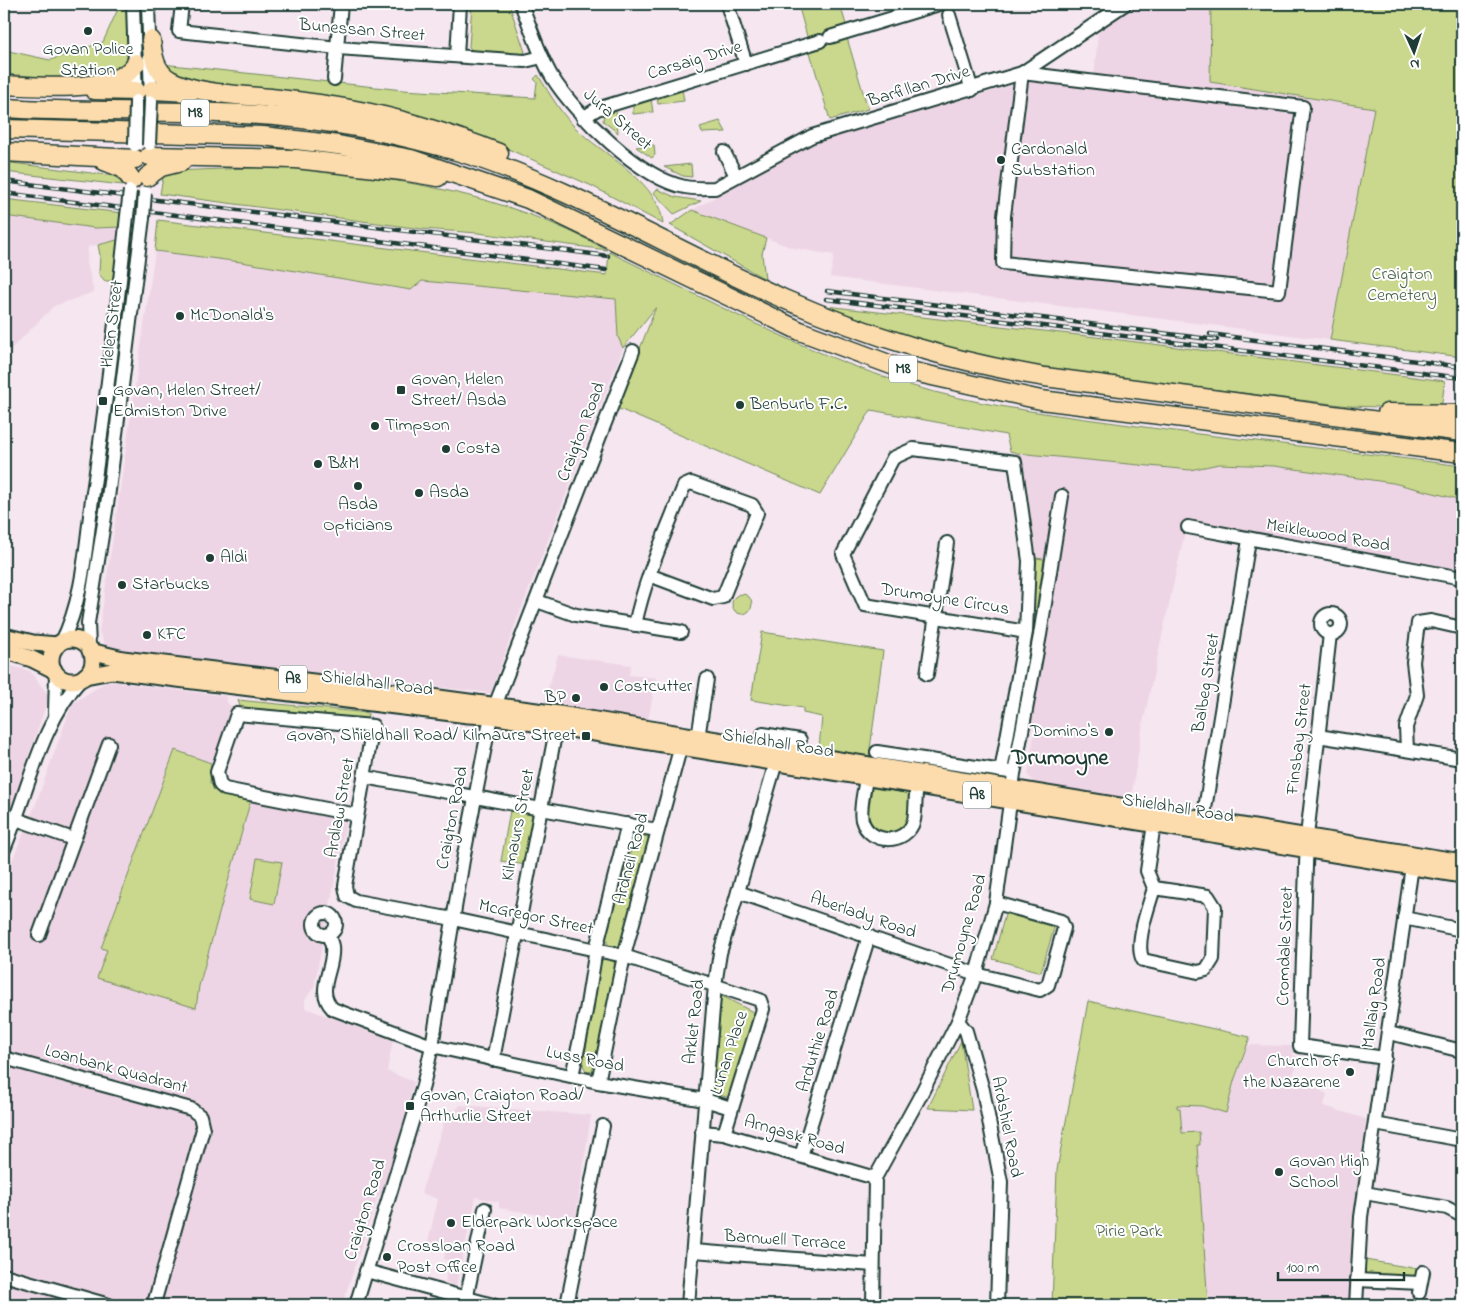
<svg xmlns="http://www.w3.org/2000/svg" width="1466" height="1309" font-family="'Indie Flower',sans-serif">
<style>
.built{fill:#eed5e5}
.green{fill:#c9d88c;stroke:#748a60}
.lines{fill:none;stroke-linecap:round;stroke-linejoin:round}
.minor-casing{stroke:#1f3d34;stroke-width:16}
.major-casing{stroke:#1f3d34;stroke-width:19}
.highway-casing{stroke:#1f3d34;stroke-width:21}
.minor{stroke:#fff;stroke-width:12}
.major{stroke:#fcdcac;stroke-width:15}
.highway{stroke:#fcdcac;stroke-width:18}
.rail-casing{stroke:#1f3d34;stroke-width:4.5}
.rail{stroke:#fff;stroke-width:2.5;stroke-dasharray:8;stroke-linecap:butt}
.minor-bridge-casing{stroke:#1f3d34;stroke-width:16;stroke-linecap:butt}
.minor-bridge{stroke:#fff;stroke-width:12}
.poi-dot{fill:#1f3d34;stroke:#fff;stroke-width:2}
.labels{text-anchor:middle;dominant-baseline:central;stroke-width:4;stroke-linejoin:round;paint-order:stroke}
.shield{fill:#fff;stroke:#627771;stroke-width:1}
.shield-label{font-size:16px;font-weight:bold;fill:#1f3d34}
.street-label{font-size:18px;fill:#1f3d34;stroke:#fff}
.poi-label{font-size:18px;fill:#1f3d34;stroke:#fff;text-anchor:start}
.park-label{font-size:18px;fill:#4a644a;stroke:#fff}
.district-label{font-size:22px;font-weight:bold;fill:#1f3d34;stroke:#fff}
</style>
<rect width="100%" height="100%" fill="#f5e6f0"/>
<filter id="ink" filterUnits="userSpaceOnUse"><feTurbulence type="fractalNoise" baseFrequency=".02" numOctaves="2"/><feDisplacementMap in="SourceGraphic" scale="10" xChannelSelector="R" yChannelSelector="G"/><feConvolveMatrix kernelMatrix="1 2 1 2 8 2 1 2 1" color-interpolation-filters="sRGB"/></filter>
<g filter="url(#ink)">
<g class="built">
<polygon points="1131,4 1211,4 1210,82 1374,108 1330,340 830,277 834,255 793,248 692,210 813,143 1010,86 1045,70 1094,77 1098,33"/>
<polygon points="4,216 95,228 122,227 121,239 88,247 87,263 94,292 54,306 4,356"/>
<polygon points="155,251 241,262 411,290 422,281 616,299 618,337 623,348 515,625 491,693 121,652 106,646 99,632"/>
<polygon points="1017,453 1189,470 1219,464 1274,466 1393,483 1462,500 1462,571 1186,527 1143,723 1131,799 1036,785 1028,775 1035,727 1019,716 1034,636 1044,559 1035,558"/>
<polygon points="558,655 631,665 629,675 656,678 648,721 544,704"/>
<polygon points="4,664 30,671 49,696 4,829"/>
<polygon points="113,682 226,696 227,703 233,707 211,763 175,750 101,947 196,1008 199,986 251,799 347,817 314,987 305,1000 305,1008 393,1040 387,1071 414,1082 386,1188 377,1199 342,1305 4,1305 4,880 35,806 72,704 104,683"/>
<polygon points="1248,1045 1292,1046 1293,1055 1301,1059 1292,1076 1327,1094 1324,1106 1366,1119 1352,1248 1350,1305 1208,1305 1200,1199 1197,1145 1199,1145 1198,1132 1182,1133 1180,1108 1177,1108 1177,1105 1202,1106 1226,1113 1234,1081"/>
<polygon points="460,1105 591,1115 575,1221 499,1208 499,1202 476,1197 456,1286 445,1282 449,1261 444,1259 446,1248 428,1242 438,1199 421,1193 448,1110 455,1111"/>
</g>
<g class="green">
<polygon points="116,4 127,4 130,53 121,68 67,79 4,74 4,50 50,60 103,42 117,11"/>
<polygon points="472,4 509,4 525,52 522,54 473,51 469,47"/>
<polygon points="798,4 840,4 847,28 808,40"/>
<polygon points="1211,4 1462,4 1462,357 1330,340 1374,108 1210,82"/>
<polygon points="847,38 868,109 830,120 809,49"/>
<path d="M162 64 403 90 535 98 537 82 534 79 538 75C551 96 562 116 581 133 609 158 660 184 663 224L592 186 499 145 213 87 176 77Z"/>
<polygon points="682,89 684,101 658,104 657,97"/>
<polygon points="651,99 653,112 633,114 633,104"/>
<polygon points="616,109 618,133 603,121 604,113"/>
<polygon points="720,121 726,132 702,133 700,127"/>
<polygon points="654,145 655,155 652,158 636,147"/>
<polygon points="4,162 115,176 123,185 4,172"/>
<polygon points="691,164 692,177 683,176 664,167"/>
<path d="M278 167C391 176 506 193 607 250L478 233 422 229 160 194 164 172 170 171Z"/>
<polygon points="657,189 675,197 701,201 674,214 654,193"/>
<polygon points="4,199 123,213 122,227 95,228 4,216"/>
<polygon points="692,210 766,238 762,254 765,279 670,225"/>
<path d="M158 220 607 275 609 252C707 299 802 352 906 384 971 404 1041 413 1108 422 1226 439 1344 450 1462 466V500L1393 483 1274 466 1219 464 1190 470 1017 453 1010 451 1006 435 871 410 820 495 617 408 656 307 623 348 618 337 616 299 422 281 411 290 241 262 155 251Z"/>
<polygon points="121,239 116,277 111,281 105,281 99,274 100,255 98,245"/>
<polygon points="826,306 1113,339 1445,381 1441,409 1349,406 1031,367 940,347 873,326"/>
<polygon points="1035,558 1044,559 1034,630 1032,630"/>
<circle cx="742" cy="604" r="10"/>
<polygon points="762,632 883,651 869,757 819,748 822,717 803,713 803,708 751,700"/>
<polygon points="238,700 368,713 367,720 242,713"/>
<polygon points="175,750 211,763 210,783 221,795 251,799 199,986 196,1008 97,978 107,950 101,948"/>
<polygon points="865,787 915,794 905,834 867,832"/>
<polygon points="510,811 534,815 526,865 501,861"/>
<polygon points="639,835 648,837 650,841 622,945 618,948 608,946 606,937 633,843"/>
<polygon points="257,858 282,862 274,904 250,899"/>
<polygon points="1006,911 1055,925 1041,972 993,959"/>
<polygon points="605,957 614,960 615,975 597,1069 589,1072 586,1071 583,1065 601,962"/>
<polygon points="720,995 757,1014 732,1098 709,1093"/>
<polygon points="1088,1001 1250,1037 1234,1081 1226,1113 1202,1106 1177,1105 1177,1108 1180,1108 1182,1133 1199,1132 1200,1145 1197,1145 1208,1305 1052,1305 1057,1170"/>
<polygon points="961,1041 972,1110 928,1108"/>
<polygon points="1365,1260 1419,1269 1417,1278 1366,1275 1364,1273"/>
</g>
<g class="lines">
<g class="minor-casing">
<g id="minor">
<polyline points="133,4 136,99"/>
<polyline points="148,4 151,99"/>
<polyline points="182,4 179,31 338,48 525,61 542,57"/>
<path d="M521 4C531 28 539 55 552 77 575 114 641 179 685 187 695 189 705 188 715 188L812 136 1022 73 1125 4"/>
<polyline points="727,4 746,64"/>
<polyline points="949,15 972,90"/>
<polyline points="830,37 939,4"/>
<polyline points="457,56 460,4"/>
<polygon points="1022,73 1303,107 1279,291 1003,263 1004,216"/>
<polyline points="334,79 341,4"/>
<polyline points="583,118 597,109 820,41"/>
<polyline points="724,152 736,176"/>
<polyline points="1188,527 1462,578"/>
<polyline points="537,601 576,615 681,632"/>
<circle cx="1331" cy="624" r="10"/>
<path d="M635 625C645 577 666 532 684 486L691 483 752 505 757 513 723 597 713 599 649 575"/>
<polyline points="1330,634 1307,836 1300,1046 1385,1058"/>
<path d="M61 643C83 602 86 545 92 499 106 405 117 310 127 216"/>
<polyline points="89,647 88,623 108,498 143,218"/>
<polyline points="927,674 947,543"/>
<polyline points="55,713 56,673"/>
<polyline points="763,734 800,740"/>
<polyline points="1318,736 1462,759"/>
<polyline points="698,738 707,679"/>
<polyline points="1407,750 1406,727 1417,695 1413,662 1418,623 1431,621 1462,628"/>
<polyline points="877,752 1009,772"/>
<polyline points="1001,771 1026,632 1029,561 1015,462 913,449 893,458 843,554 865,605 1026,632"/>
<polyline points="364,777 657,830"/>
<path d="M866 777C865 789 859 808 862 820 869 845 907 846 914 820 916 809 915 796 917 785"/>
<polyline points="357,815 225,789 220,785 217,772 237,714 373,726 345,886 347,896 356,901 453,919 624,956 760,1000 763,1009 724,1134"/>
<polyline points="16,819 73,839"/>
<polyline points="1202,827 1249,540"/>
<path d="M4 849C28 793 40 724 82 678"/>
<path d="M1154 888C1149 906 1134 944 1143 960L1198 972 1206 970 1213 959 1215 907 1208 896 1154 888 1147 871 1154 824"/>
<polyline points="738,892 976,974 1040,990 1048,985 1064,928 1061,921 996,903"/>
<circle cx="325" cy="924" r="11"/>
<polyline points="1404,918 1462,930"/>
<polyline points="39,935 109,744"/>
<path d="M328 935C329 938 332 943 332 947 335 969 314 990 333 1009L432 1046 598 1082 705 1100 731 1108"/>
<polyline points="958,1021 966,1031 983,1090 1001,1182 997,1305"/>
<polyline points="1389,1033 1462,1051"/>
<polyline points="4,1058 191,1109 200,1116 203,1129 155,1300 151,1305"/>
<polyline points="493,1060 558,719"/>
<polyline points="572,1076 586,1011 596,949 628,824"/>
<polyline points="598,1082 624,956 683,738"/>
<polyline points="1375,1124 1462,1140"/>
<polyline points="702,1132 724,1134 875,1178"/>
<polyline points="801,1156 869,936"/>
<polyline points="1365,1193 1447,1208 1462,1216"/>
<polyline points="694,1251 873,1265"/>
<polyline points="366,1271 493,1305"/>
<polyline points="4,1275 109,1305"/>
<polyline points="1357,1280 1420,1283"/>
<polyline points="1419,1293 1423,1272"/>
<polyline points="356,1305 423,1086 432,1046 463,860 491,716 633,351"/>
<polyline points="467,1305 468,1290 485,1209"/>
<polyline points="567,1305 603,1126"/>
<polyline points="688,1305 715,985 720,953 774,769 780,737"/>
<polyline points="873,1305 875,1178 919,1098 958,1021 976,974 996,903 1014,774 1040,635 1062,496"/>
<polyline points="1356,1305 1361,1217 1413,859"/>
</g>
</g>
<g class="major-casing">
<g id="major">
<polyline points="4,636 33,643 58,645"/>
<circle cx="72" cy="660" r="21"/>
<polyline points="4,650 32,659 54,670"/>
<polyline points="90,651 123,659 380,690 559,714 1462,862"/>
<polyline points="85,676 112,671 468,715 491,716 1462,875"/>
</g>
</g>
<g class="highway-casing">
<g id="highway">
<path d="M151 40C153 56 155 71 170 80 195 94 243 95 271 98 297 101 324 104 350 109 401 118 451 134 499 153"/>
<path d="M4 85C35 86 118 95 136 63"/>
<polyline points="94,90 136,91"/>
<polyline points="152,90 189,92"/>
<path d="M4 108C100 114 198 108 294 118 350 124 406 136 460 152 574 188 675 251 784 299 871 337 951 361 1045 377L1462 432"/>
<polyline points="4,129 263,136 338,145 411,159 528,199 800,331 905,370 1041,400 1462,453"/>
<polyline points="4,152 135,159"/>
<polyline points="149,156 296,159 402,171 438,177"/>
<polyline points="104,161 124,169 132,180"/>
<polyline points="147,177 161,167 181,162"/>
<polyline points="1387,413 1462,414"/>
</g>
</g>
<use href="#minor" class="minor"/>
<use href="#major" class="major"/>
<use href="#highway" class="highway"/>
<g class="rail-casing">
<g id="rail">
<polyline points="4,181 608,256"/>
<polyline points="4,193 606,270"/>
<polyline points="827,291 1217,340"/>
<polyline points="826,299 1462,378"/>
<polyline points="1210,334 1462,367"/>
</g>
</g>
<use href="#rail" class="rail"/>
<g class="minor-bridge-casing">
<g id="minor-bridge">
<polyline points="149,144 151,102"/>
<polyline points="135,145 136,101"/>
<polyline points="127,216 130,191"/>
<polyline points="143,218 145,193"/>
</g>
</g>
<use href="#minor-bridge" class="minor-bridge"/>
</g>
</g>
<g class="poi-dot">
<circle cx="88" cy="31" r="5"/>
<circle cx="1001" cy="160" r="5"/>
<circle cx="180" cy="316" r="5"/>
<rect x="396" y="385" width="10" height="10" rx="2.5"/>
<rect x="98" y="396" width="10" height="10" rx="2.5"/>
<circle cx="740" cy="405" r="5"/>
<circle cx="375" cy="426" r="5"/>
<circle cx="446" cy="449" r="5"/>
<circle cx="318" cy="464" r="5"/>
<circle cx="358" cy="486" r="5"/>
<circle cx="419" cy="493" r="5"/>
<circle cx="210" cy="558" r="5"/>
<circle cx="122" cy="585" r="5"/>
<circle cx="147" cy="635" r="5"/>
<circle cx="604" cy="687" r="5"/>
<circle cx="576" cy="698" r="5"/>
<circle cx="1109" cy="732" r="5"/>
<rect x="581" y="731" width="10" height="10" rx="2.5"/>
<circle cx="1350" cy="1072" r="5"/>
<rect x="405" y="1101" width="10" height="10" rx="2.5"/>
<circle cx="1279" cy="1172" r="5"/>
<circle cx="451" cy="1223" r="5"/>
<circle cx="387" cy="1257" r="5"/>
</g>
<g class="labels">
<g class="shield">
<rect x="181" y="99.5" width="28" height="27" rx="4"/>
<rect x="889" y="355.5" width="28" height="27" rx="4"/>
<rect x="279" y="665.5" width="28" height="27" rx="4"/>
<rect x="963" y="781.5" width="28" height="27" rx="4"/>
</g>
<g class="shield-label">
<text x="195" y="113">M8</text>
<text x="903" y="369">M8</text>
<text x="293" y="679">A8</text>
<text x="977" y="795">A8</text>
</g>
<g class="street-label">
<text transform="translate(362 31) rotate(5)">Bunessan Street</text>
<text transform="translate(695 61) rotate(-17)">Carsaig Drive</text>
<text transform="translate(919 87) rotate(-17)">Barfillan Drive</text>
<text transform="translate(617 120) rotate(41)">Jura Street</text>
<text transform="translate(113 324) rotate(-83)">Helen Street</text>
<text transform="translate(582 432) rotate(-69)">Craigton Road</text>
<text transform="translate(1328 536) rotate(10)">Meiklewood Road</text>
<text transform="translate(945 600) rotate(9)">Drumoyne Circus</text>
<text transform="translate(1207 683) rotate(-81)">Balbeg Street</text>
<text transform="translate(377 684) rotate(7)">Shieldhall Road</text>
<text transform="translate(1300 739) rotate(-83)">Finsbay Street</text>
<text transform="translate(778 744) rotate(9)">Shieldhall Road</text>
<text transform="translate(341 808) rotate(-80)">Ardlaw Street</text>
<text transform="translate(1178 809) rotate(9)">Shieldhall Road</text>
<text transform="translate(453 818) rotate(-79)">Craigton Road</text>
<text transform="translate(519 825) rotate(-79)">Kilmaurs Street</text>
<text transform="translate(632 859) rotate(-75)">Ardneil Road</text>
<text transform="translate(863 916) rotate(19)">Aberlady Road</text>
<text transform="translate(536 918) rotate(12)">McGregor Street</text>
<text transform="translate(965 934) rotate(-74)">Drumoyne Road</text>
<text transform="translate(1286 946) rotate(-88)">Cromdale Street</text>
<text transform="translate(1375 1003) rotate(-82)">Mallaig Road</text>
<text transform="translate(695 1022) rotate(-84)">Arklet Road</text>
<text transform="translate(819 1041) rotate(-73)">Arduthie Road</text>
<text transform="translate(730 1053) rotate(-72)">Lunan Place</text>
<text transform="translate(585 1060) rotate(11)">Luss Road</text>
<text transform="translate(116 1070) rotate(15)">Loanbank Quadrant</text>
<text transform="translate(1006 1127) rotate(79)">Ardshiel Road</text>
<text transform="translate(794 1136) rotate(16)">Arngask Road</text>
<text transform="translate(366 1210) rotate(-73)">Craigton Road</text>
<text transform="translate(785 1241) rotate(4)">Barnwell Terrace</text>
</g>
<g class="poi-label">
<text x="88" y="50" text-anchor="middle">Govan Police<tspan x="88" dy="21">Station</tspan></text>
<text x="1011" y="150">Cardonald<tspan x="1011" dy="21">Substation</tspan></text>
<text x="190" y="316">McDonald's</text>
<text x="411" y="380">Govan, Helen<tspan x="411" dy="21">Street/ Asda</tspan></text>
<text x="113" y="391">Govan, Helen Street/<tspan x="113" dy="21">Edmiston Drive</tspan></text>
<text x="750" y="405">Benburb F.C.</text>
<text x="385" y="426">Timpson</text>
<text x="456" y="449">Costa</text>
<text x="328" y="464">B&amp;M</text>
<text x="429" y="493">Asda</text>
<text x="358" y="505" text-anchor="middle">Asda<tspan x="358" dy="21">Opticians</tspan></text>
<text x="220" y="558">Aldi</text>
<text x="132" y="585">Starbucks</text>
<text x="157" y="635">KFC</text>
<text x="614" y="687">Costcutter</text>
<text x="566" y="698" text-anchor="end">BP</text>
<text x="1099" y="732" text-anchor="end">Domino's</text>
<text x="576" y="736" text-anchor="end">Govan, Shieldhall Road/ Kilmaurs Street</text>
<text x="1340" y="1062" text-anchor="end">Church of<tspan x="1340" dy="21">the Nazarene</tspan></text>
<text x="420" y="1096">Govan, Craigton Road/<tspan x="420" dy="21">Arthurlie Street</tspan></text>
<text x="1289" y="1162">Govan High<tspan x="1289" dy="21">School</tspan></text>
<text x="461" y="1223">Elderpark Workspace</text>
<text x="397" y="1247">Crossloan Road<tspan x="397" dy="21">Post Office</tspan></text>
</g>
<g class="park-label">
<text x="1402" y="275">Craigton<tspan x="1402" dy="21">Cemetery</tspan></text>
<text x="1129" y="1232">Pirie Park</text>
</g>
<g class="district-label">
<text x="1060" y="759">Drumoyne</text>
</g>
</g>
<rect width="1466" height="1309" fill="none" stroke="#fff" stroke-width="20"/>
<rect x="10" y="10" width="1446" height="1289" fill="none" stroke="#1f3d34" stroke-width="2" filter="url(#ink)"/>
<g transform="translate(1414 52) rotate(177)" stroke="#ffffff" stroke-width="4" paint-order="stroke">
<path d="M0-4L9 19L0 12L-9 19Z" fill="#1f3d34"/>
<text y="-8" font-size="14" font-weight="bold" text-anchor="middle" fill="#1f3d34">N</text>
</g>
<path d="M1278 1272v8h126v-8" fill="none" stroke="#1f3d34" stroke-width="2.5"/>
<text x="1286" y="1272" font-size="15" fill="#1f3d34" stroke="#ffffff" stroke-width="4" paint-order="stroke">100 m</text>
</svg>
